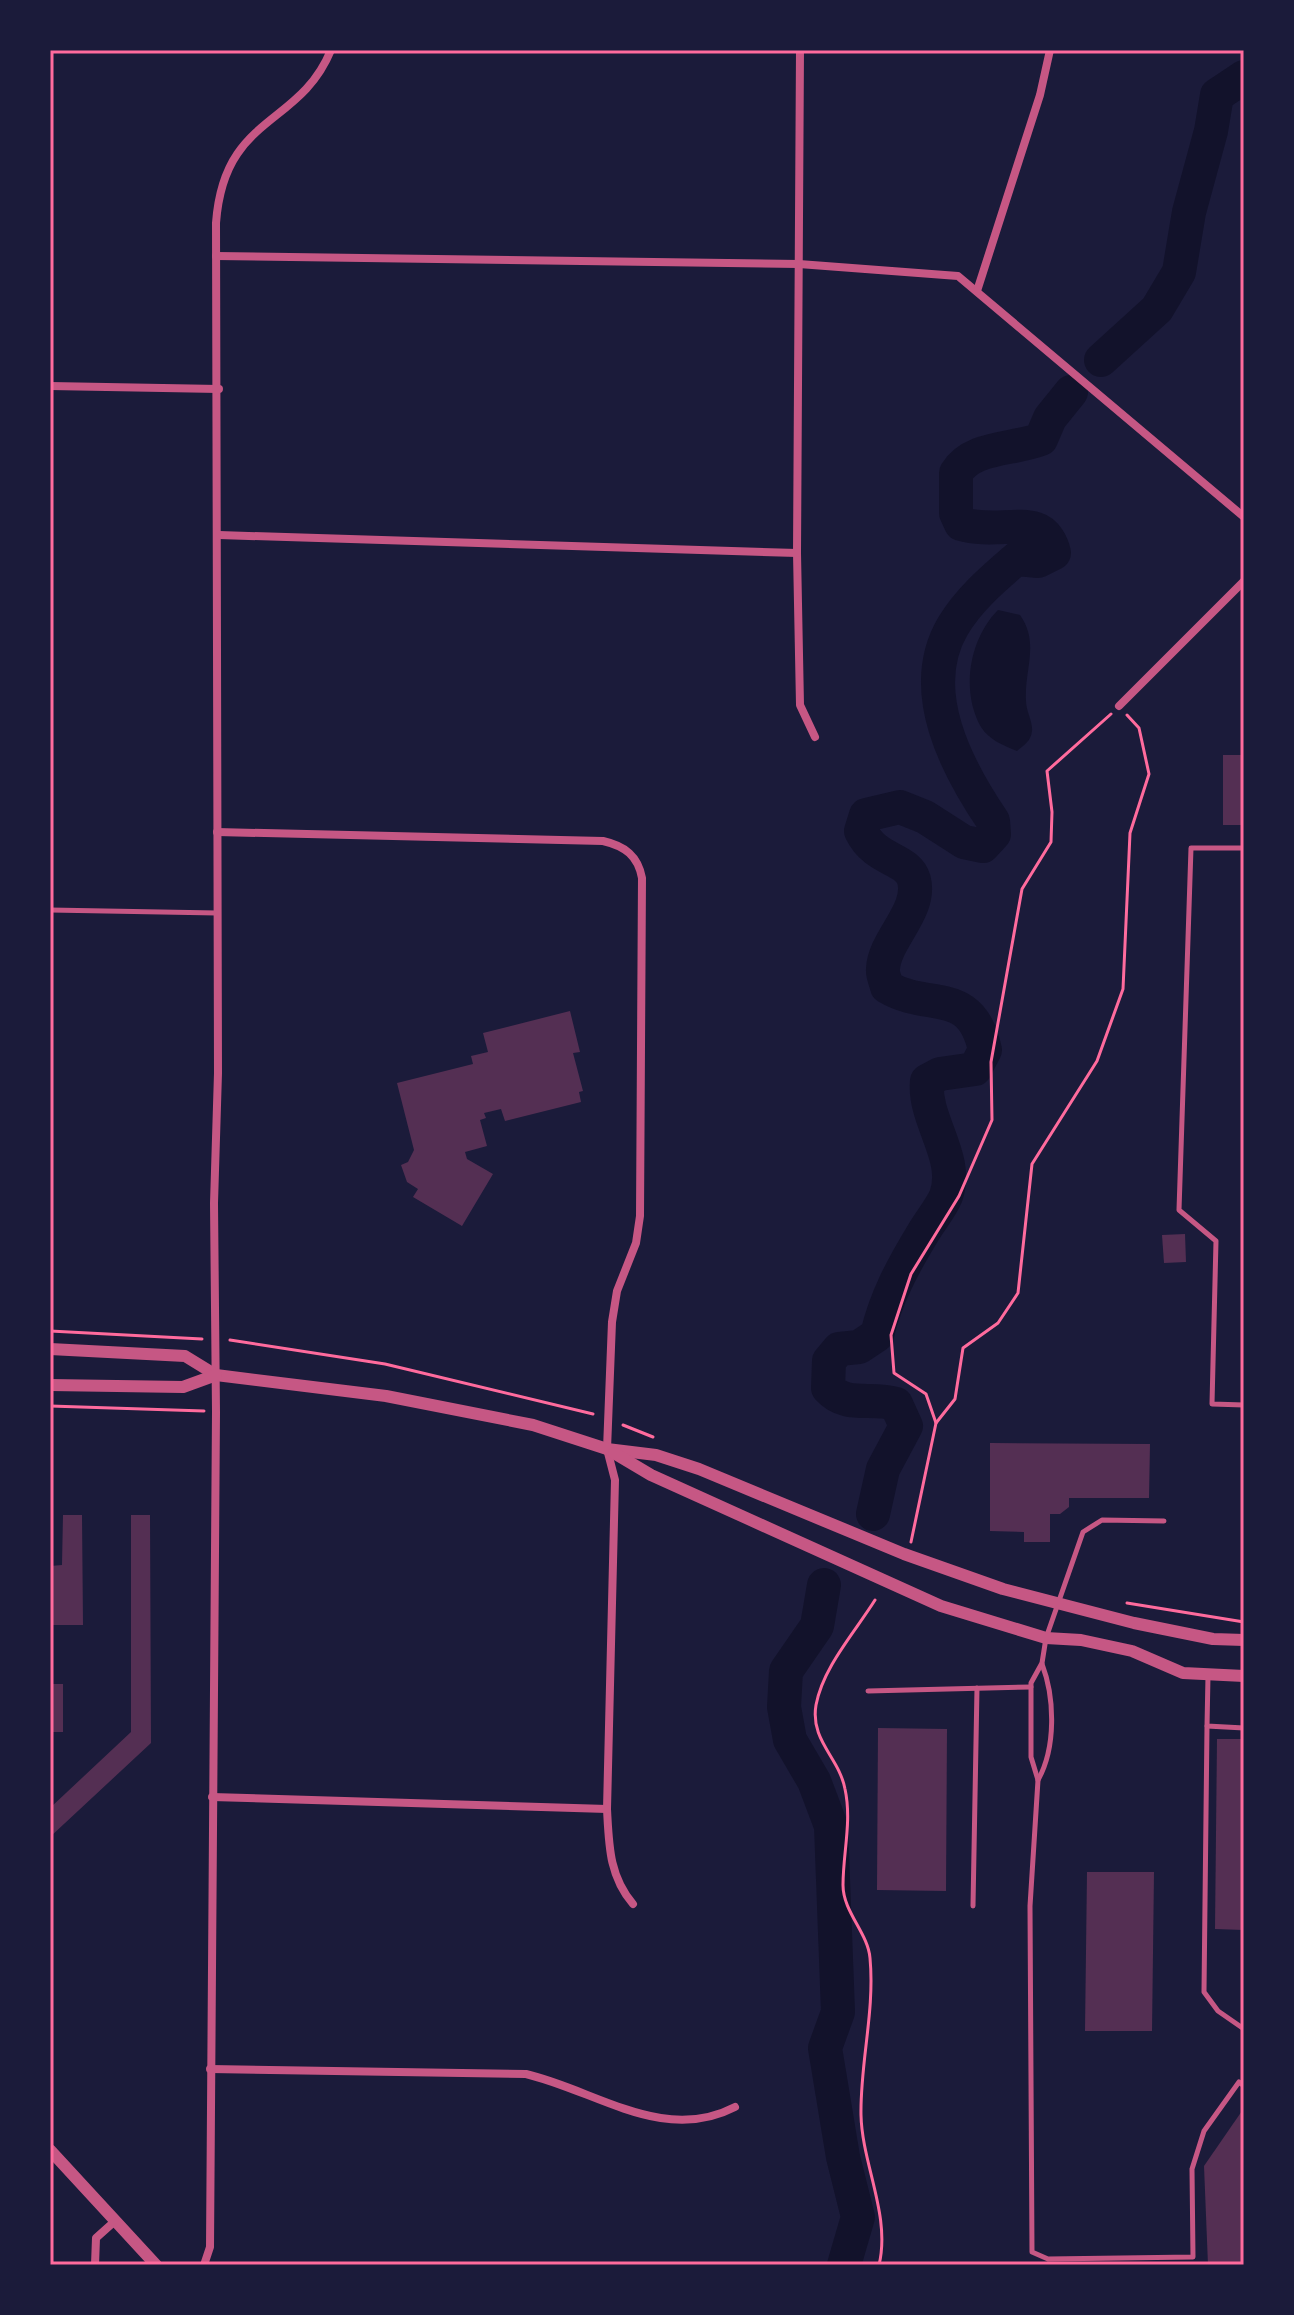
<svg xmlns="http://www.w3.org/2000/svg" width="1294" height="2315" font-family="'Titillium Web',sans-serif">
<style>
.water{fill:#12122b}
.lines{fill:none;stroke-linecap:round;stroke-linejoin:round}
.river{stroke:#12122b;stroke-width:34}
.building{fill:#542f53}
.path{stroke:#ff6b9d;stroke-width:3}
.service{stroke:#c65784;stroke-width:5}
.minor{stroke:#c65784;stroke-width:8}
.tertiary{stroke:#c65784;stroke-width:12}
.neatline{fill:none;stroke:#ff6b9d;stroke-width:3}
</style>
<rect width="100%" height="100%" fill="#1b1b3a"/>
<path class="water" d="M998 610 1020 615C1040 643 1024 670 1026 701 1026 711 1033 722 1032 731 1031 741 1024 745 1017 751 1004 746 988 739 981 727 960 690 970 638 998 610Z"/>
<g class="lines">
<g class="river">
<polyline points="1101,360 1157,309 1179,272 1189,212 1211,131 1217,95 1244,77"/>
<path d="M873 1514 883 1469 906 1426 896 1404C871 1396 847 1409 828 1388L829 1361 839 1349 859 1347 877 1335C886 1297 903 1266 923 1233 930 1221 941 1208 946 1196 960 1157 923 1120 927 1081L940 1074 975 1069 985 1050C971 985 929 1012 887 987 886 982 882 974 883 969 884 940 922 911 914 880 907 857 876 862 861 831L866 815 900 807 925 817 964 842 983 846 994 834 993 821C957 768 915 690 953 626 969 599 993 579 1016 559L1038 561 1054 553C1052 544 1046 532 1036 529 1017 523 988 532 961 524L956 513V473C972 446 1013 450 1041 439L1050 418 1071 392"/>
<polyline points="824,1585 817,1626 786,1671 784,1707 790,1740 814,1781 831,1826 838,2012 825,2048 843,2157 858,2217 844,2265"/>
</g>
</g>
<g class="building">
<rect x="1223" y="755" width="21" height="70"/>
<polygon points="570,1011 580,1052 573,1053 583,1091 579,1092 581,1102 505,1121 501,1109 484,1113 486,1118 480,1120 487,1146 465,1152 467,1159 493,1174 462,1226 413,1197 418,1189 407,1182 401,1165 408,1162 414,1150 397,1083 473,1064 471,1056 488,1052 483,1033"/>
<polygon points="1185,1234 1186,1262 1164,1263 1162,1235"/>
<polygon points="990,1443 1150,1444 1149,1498 1069,1498 1069,1507 1060,1514 1050,1514 1050,1542 1024,1542 1024,1532 990,1531"/>
<polygon points="63,1515 82,1515 83,1625 50,1625 50,1566 62,1565"/>
<polygon points="131,1515 150,1515 151,1743 50,1837 50,1808 131,1732"/>
<rect x="50" y="1684" width="13" height="48"/>
<polygon points="878,1728 947,1729 946,1891 877,1890"/>
<polygon points="1217,1739 1244,1739 1244,1930 1215,1929"/>
<polygon points="1087,1872 1154,1872 1152,2031 1085,2031"/>
<polygon points="1244,2108 1244,2265 1208,2265 1204,2166"/>
</g>
<g class="lines">
<g class="path">
<polyline points="50,1331 202,1339"/>
<polyline points="230,1340 385,1364 593,1414"/>
<polyline points="50,1406 204,1411"/>
<polyline points="936,1423 955,1399 963,1348 998,1323 1018,1293 1032,1164 1097,1061 1123,989 1130,833 1149,774 1139,728 1127,715"/>
<polyline points="623,1425 653,1437"/>
<polyline points="911,1542 936,1423 926,1394 894,1373 891,1335 911,1274 959,1196 992,1120 991,1062 1022,889 1051,842 1052,812 1047,771 1111,714"/>
<path d="M875 1600C855 1632 823 1667 816 1705 810 1741 839 1757 845 1789 852 1821 843 1853 843 1885 843 1912 868 1933 870 1958 875 2011 860 2063 861 2115 862 2164 891 2216 879 2265"/>
<polyline points="1127,1603 1244,1622"/>
</g>
<g class="service">
<polyline points="1244,848 1191,848 1179,1210 1216,1241 1212,1404 1244,1405"/>
<polyline points="50,910 217,913"/>
<polyline points="1164,1521 1102,1520 1083,1532 1046,1638 1042,1663 1031,1683 1031,1757 1038,1780 1030,1906 1032,2252 1048,2259 1193,2257 1192,2169 1204,2131 1239,2082 1244,2086"/>
<polyline points="1208,1676 1207,1726 1244,1728"/>
<polyline points="868,1691 1031,1687"/>
<polyline points="1207,1726 1204,1992 1218,2011 1244,2029"/>
<path d="M1038 1780C1056 1748 1055 1698 1042 1664"/>
<polyline points="973,1906 977,1688"/>
</g>
<g class="minor">
<polyline points="800,50 797,553 800,705 815,737"/>
<polyline points="216,256 799,264 958,276 1244,517"/>
<polyline points="977,291 1040,95 1050,50"/>
<polyline points="50,386 219,389"/>
<polyline points="219,535 797,553"/>
<polyline points="1119,706 1244,581"/>
<path d="M217 832 603 841C625 846 638 856 642 878L640 1216 636 1243 617 1291 612 1322 607 1449 615 1480 607 1809C609 1845 609 1876 633 1904"/>
<polyline points="212,1797 607,1809"/>
<path d="M210 2069 526 2074C597 2091 664 2144 735 2107"/>
<polyline points="95,2265 96,2238 115,2221"/>
<path d="M204 2265 210 2247 216 1412 214 1203 218 1073 216 223C224 114 299 128 331 50"/>
</g>
<g class="tertiary">
<polyline points="50,1349 185,1356 216,1375 386,1396 533,1425 607,1449 656,1455 699,1469 904,1554 1003,1589 1134,1623 1213,1639 1244,1640"/>
<polyline points="50,1385 183,1387 216,1375"/>
<polyline points="614,1453 651,1475 941,1606 1046,1638 1081,1640 1132,1651 1183,1673 1244,1676"/>
<polyline points="50,2150 156,2265"/>
</g>
</g>
<rect width="1294" height="2315" fill="none" stroke="#1b1b3a" stroke-width="104"/>
<rect x="52" y="52" width="1190" height="2211" class="neatline"/>
</svg>
